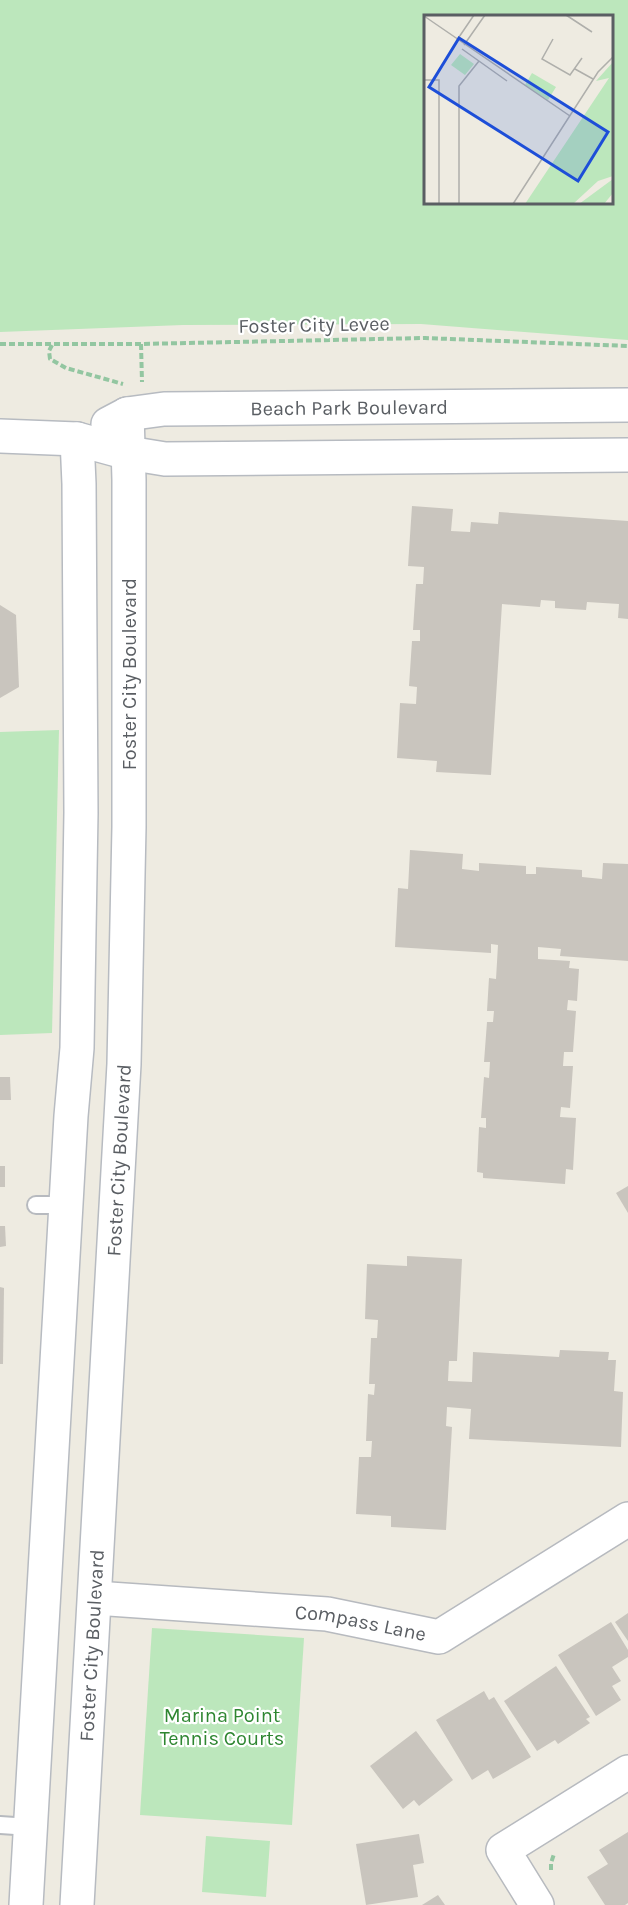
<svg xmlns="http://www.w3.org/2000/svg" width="628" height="1905" font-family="Karla,sans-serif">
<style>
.green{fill:#bce7bc;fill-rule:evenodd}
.building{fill:#c9c5be}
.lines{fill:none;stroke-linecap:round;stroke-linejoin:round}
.service-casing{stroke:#b7babf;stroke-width:20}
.minor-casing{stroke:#b7babf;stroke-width:36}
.secondary-casing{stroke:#b7bbc1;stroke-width:36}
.path{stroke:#93c6a1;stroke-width:4;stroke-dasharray:6 3;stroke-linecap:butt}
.service{stroke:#fff;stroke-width:16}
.minor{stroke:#fff;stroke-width:33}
.secondary{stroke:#fff;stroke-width:33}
.labels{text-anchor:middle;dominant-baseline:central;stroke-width:4.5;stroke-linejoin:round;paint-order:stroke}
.street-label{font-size:20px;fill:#5a5e63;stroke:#fff}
.park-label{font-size:20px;fill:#2e8631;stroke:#fff}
.inset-road{fill:none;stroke:#afafab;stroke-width:1.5}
.view{fill:#1d4ed8;fill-opacity:0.15;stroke:#1d4ed8;stroke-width:3}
.inset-edge{fill:none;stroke:#5a5e63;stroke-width:3}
</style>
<rect width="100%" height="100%" fill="#eeebe1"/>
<g class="green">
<path d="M0 0H628V340L421 324 183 325 0 332ZM426 16H612V202H426Z"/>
<polygon points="59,730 52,1033 0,1035 0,732"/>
<polygon points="152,1628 304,1638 292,1825 140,1815"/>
<polygon points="206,1836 270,1841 266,1897 202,1892"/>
</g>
<g class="building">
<polygon points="412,506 453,509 451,531 470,532 471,522 498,524 499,512 628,521 628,619 618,618 619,604 587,602 586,610 555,608 555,601 541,600 540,607 502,604 491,775 436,772 437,761 397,758 400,703 416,704 417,687 409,686 412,641 420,641 420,630 413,630 416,584 423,584 424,567 408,566"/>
<polygon points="0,605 16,615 19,687 0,698"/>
<polygon points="410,850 463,854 462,869 479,871 479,863 526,866 526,874 536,874 536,867 582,870 582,877 602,879 603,863 628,864 628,961 560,956 561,949 538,947 538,959 570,961 569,968 579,969 577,1001 568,1000 567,1010 576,1011 573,1052 564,1052 563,1066 573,1066 570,1108 561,1107 560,1117 576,1118 573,1170 566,1169 565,1184 483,1178 483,1173 477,1172 479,1127 486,1128 486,1118 481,1118 484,1077 489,1078 490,1062 484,1062 487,1022 493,1022 494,1011 487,1011 489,978 496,979 498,945 491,944 491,953 395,947 398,888 408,889"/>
<polygon points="0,1077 10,1077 11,1100 0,1100"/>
<rect x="0" y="1166" width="5" height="21"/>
<polygon points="628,1186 628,1213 616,1193"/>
<polygon points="0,1226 5,1226 6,1246 0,1247"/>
<polygon points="407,1256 462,1259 457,1361 449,1361 448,1381 472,1382 473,1352 559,1357 560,1350 609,1352 608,1360 616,1360 614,1391 623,1392 621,1447 469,1439 471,1409 447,1407 446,1426 452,1427 446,1530 391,1527 391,1516 356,1514 359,1457 371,1457 372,1441 366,1441 368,1394 374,1395 375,1384 369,1384 371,1338 377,1338 378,1320 365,1319 367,1264 407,1266"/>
<polygon points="0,1287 4,1288 3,1364 0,1364"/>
<polygon points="628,1613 628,1641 615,1622"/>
<polygon points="611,1622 628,1650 628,1657 612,1667 621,1681 612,1686 621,1700 596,1716 558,1655"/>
<polygon points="556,1666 590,1717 586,1719 590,1723 558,1744 555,1740 537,1751 504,1701"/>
<polygon points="484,1691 489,1700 494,1697 531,1757 493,1779 488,1770 472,1780 436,1720"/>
<polygon points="416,1731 453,1780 419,1806 414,1800 403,1809 370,1766"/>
<polygon points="628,1832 628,1903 625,1905 605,1905 587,1877 608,1864 599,1850"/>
<polygon points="419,1834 424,1863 413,1865 418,1897 366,1905 356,1844"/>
<polygon points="438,1895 445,1905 422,1905"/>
</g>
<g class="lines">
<g class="service-casing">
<g id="service">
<polyline points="36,1205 66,1205"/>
<polyline points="0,1825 30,1827"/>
</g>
</g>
<g class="minor-casing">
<g id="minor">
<path id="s1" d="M95 1598 327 1614 439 1637 628 1519"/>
<polyline points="537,1905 503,1850 628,1772"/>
</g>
</g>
<g class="secondary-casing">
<g id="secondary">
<path id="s2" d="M108 424 127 414 164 409 628 405"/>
<polyline points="0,436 77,439 128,453 165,459 628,455"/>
<polyline points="26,1905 71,1116 77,1048 81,813 79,484 77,439"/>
<path id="s3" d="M77 1905 124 1064 129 827V480L127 414"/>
</g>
</g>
<g class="path">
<polyline points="0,344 141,344 425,338 628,346"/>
<polyline points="141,344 142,382"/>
<polyline points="52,345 49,351 50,359 66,368 123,384"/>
<polyline points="551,1870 551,1863 554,1854"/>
</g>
<use href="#service" class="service"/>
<use href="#minor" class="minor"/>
<use href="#secondary" class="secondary"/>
</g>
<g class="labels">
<g class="street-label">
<text transform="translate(314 325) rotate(-1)">Foster City Levee</text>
<text stroke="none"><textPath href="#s2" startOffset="244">Beach Park Boulevard</textPath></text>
<text transform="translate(129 674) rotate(-90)">Foster City Boulevard</text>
<text stroke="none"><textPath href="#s3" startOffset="746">Foster City Boulevard</textPath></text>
<text stroke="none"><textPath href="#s1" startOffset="267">Compass Lane</textPath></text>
<text stroke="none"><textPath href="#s3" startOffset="260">Foster City Boulevard</textPath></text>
</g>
<g class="park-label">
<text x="222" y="1715">Marina Point<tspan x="222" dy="23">Tennis Courts</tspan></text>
</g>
</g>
<g transform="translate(424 15)">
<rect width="189" height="189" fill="#eeebe1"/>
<path d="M36 39 50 49 41 60 27 50ZM189 47V161L174 166 149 189H101L185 63 172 66ZM108 58 132 72 124 85 101 70ZM189 164V178L180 189H155Z" fill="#bce7bc"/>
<path class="inset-road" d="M142 0 168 17M0 1 146 101M129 24 118 44 146 60 158 43M33 25 50 0M40 30 61 0M38 34 83 66M151 54 169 64M0 65H15V189M35 189V71L55 46M89 189 174 57 189 42"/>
<path class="view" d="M35 23 184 117 154 166 5 72Z"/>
<rect width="189" height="189" class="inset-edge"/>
</g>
</svg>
